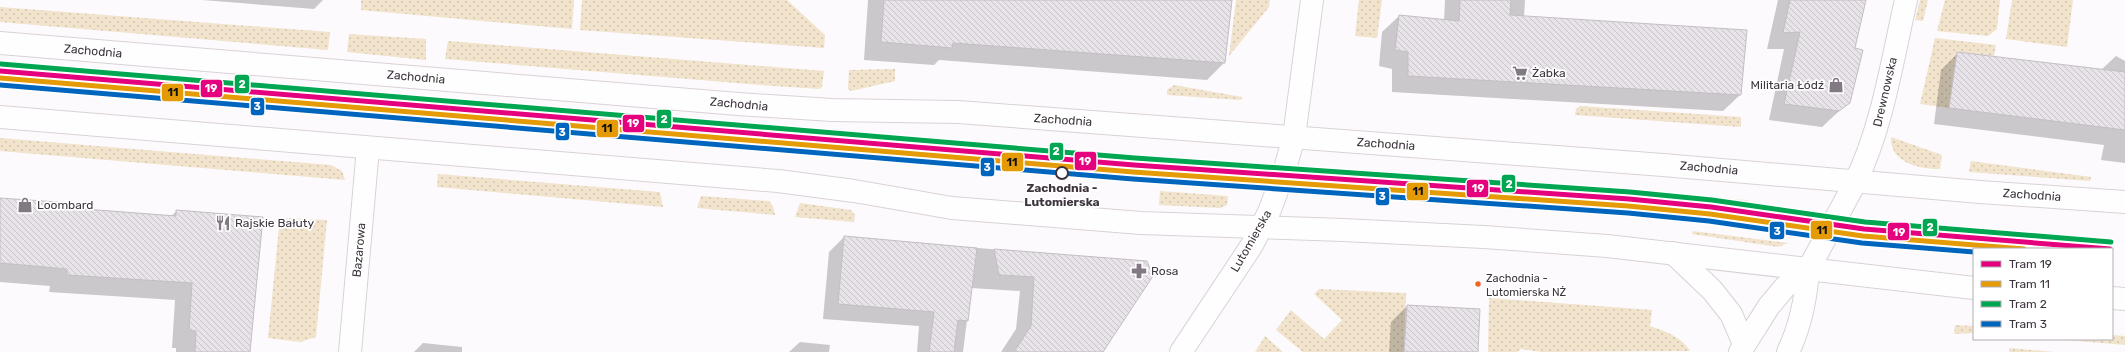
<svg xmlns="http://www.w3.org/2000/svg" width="2125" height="352" font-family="Rubik,sans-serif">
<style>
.grass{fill:url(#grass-dots)}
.shadow{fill:#0003}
.building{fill:url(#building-back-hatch);stroke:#c3bec4}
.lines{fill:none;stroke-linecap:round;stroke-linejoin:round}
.street-casing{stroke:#d8d2d8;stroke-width:24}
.secondary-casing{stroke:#d8d2d8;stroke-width:24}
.street{stroke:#fffeff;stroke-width:22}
.secondary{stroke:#fffeff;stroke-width:22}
.tram-1-casing{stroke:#fff;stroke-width:8}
.tram-2-casing{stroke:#fff;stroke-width:8}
.tram-3-casing{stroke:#fff;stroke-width:8}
.tram-4-casing{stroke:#fff;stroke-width:8}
.tram-1{stroke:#e5007d;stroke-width:5}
.tram-2{stroke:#e49b06;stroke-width:5}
.tram-3{stroke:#00a651;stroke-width:5}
.tram-4{stroke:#0065bd;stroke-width:5}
.stop-dot{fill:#fff;stroke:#3e353f;stroke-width:2}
.bus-dot{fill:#f26522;stroke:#fff;stroke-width:1.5}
.labels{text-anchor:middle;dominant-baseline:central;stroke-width:3.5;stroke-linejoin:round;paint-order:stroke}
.bus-label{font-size:11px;fill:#3e353f;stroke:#fff;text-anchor:start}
.street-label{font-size:12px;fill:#3e353f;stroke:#fff}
.poi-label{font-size:12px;fill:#3e353f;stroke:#fff;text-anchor:start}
.stop-label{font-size:12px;font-weight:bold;fill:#3e353f;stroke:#fff}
.line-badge{stroke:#fff;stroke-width:1.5}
.badge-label{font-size:11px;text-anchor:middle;font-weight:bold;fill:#fff}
.pale-badge-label{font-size:11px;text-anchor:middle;font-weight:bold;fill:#111}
</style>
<defs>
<pattern id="grass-dots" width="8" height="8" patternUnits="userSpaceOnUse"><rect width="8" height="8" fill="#f1e3cc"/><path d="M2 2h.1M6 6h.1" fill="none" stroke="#d0c3b0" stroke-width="1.8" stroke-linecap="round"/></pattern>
<pattern id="building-back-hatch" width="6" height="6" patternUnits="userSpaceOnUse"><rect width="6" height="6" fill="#e8e2e9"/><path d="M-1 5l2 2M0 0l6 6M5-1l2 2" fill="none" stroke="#c8c2c9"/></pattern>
</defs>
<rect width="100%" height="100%" fill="#fdfafd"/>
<g class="grass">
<polygon points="361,0 574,0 572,29 361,10"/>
<polygon points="582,0 787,0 825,35 824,48 580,30"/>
<polygon points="1236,0 1270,0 1269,7 1229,56"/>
<polygon points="1359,0 1382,0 1377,38 1355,36"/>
<polygon points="1920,0 1928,0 1923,21 1915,20"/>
<polygon points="1945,0 2000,0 1997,29 1988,36 1937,31"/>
<polygon points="2012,0 2073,0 2067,47 2006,39"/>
<polygon points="0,7 330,32 328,50 0,22"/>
<polygon points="349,34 426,39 426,60 347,52"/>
<polygon points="1935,38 1996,45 1994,56 1957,52 1949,108 1920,104"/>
<polygon points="448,41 824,71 822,86 820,89 774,86 445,59"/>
<polygon points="895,69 895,81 851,91 848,89 849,70"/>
<polygon points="1174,85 1242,97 1241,100 1167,95 1167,90"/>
<polygon points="1580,106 1741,117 1741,127 1575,115 1576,109"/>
<path d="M1891 137 1942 155 1940 169C1919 169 1890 163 1891 137Z"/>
<polygon points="0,138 331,165 342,171 345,180 0,151"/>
<polygon points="1971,161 2091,177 2090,181 1969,172"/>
<polygon points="438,174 660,192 663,207 437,187"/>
<polygon points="1160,191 1228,196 1227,205 1220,208 1159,205"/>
<polygon points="1661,192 1745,200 1753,202 1768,210 1661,195"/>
<polygon points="701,196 769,201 773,206 775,215 697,208"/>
<polygon points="800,203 851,210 855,215 854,222 795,217"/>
<polygon points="280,218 327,220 316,337 300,342 268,338"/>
<polygon points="1693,231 1788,243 1778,247 1692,234"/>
<polygon points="1319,289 1406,293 1404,352 1303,352 1276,330 1291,310 1324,339 1342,320 1314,294"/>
<path d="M1489 298 1652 310 1650 326C1667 332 1680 336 1690 351L1542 352 1521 349 1517 352H1488Z"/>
<polygon points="1955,325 1974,326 1974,333 1954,334"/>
<polygon points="2112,335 2125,336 2125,345 2055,339 2112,339"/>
<polygon points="1265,336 1283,352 1255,352"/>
<polygon points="2009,348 2054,352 2009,352"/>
</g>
<g class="shadow">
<polygon points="202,0 323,0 314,9"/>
<polygon points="868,0 1231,0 1224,63 1207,80 939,60 934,65 864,60"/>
<polygon points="1445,0 1525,0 1524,17 1740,95 1723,111 1392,92 1392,69 1379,66 1382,32 1399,16 1444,21"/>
<polygon points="1778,0 1864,0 1854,49 1849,102 1822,127 1769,120 1784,49 1767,49"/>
<polygon points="1958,53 2101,70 2116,56 2125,61 2125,163 2101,160 2104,145 1934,124 1941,70"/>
<polygon points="0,199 71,209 171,216 177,211 250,352 176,352 176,348 172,348 175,300 49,292 50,286 0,282"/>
<polygon points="844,237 1147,262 1102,352 1001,352 1016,329 1020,291 971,288 963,352 917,352 919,326 823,319 829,252"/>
<polygon points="1407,306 1477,352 1389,352 1391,322"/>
<polygon points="800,342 830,345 829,352 789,352"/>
<polygon points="423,343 462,347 462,352 414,352"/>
</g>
<g class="building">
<polygon points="884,0 1232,0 1225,63 953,43 952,48 881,42"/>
<polygon points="1460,0 1511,0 1510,15 1747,30 1741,95 1408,76 1408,52 1395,50 1399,15 1459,21"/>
<polygon points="1790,0 1866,0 1855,48 1863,50 1850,103 1839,111 1784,104 1800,32 1783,33"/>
<polygon points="1957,52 2125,72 2125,130 1949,108"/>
<polygon points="0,198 72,203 72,208 176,216 176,210 263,217 250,352 195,352 196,331 189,330 192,283 67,275 67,269 0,263"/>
<polygon points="844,236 977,248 968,321 958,320 954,352 929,352 934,312 838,304"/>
<polygon points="994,249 1147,261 1153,276 1103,352 1014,352 1031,326 1034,277 999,275"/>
<polygon points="1407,305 1480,309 1478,352 1404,352"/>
</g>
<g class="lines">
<g class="street-casing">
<g id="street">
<path d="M1856 181C1883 124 1892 61 1906 0"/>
<polyline points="350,352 368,148"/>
</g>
</g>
<g class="secondary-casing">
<g id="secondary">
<polyline points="0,43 738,104 832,110 958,112 1663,165 1980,192 2125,202"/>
<polyline points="0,117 778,181 854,191 952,208 1141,223 1343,230 1484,237 1607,246 1974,288"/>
<polyline points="1673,253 1712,290 1731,314 1744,344"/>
<polyline points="2112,298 2125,299"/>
<polyline points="1181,352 1252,245 1269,212 1283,175 1294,137 1312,0"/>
<polyline points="1740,352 1769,306 1785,287 1808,270 1856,181"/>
<path d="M1788 352C1801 325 1806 299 1808 270"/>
</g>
</g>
<use href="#street" class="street"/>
<use href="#secondary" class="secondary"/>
<g class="tram-1-casing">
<polyline id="tram-1" points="0,71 1134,165 1629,199 1711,207 1864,229 2110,249"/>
</g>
<g class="tram-2-casing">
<polyline id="tram-2" points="0,78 1133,172 1628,206 1710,214 1863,236 2024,249"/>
</g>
<g class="tram-3-casing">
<polyline id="tram-3" points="1,64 1135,158 1630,192 1712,200 1865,222 2111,242"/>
</g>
<g class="tram-4-casing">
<polyline id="tram-4" points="0,85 1133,179 1628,213 1709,221 1862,243 1974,252"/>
</g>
<use href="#tram-1" class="tram-1"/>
<use href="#tram-2" class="tram-2"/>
<use href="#tram-3" class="tram-3"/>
<use href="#tram-4" class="tram-4"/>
</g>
<defs>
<g id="supermarket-bare" transform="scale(1.2)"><path d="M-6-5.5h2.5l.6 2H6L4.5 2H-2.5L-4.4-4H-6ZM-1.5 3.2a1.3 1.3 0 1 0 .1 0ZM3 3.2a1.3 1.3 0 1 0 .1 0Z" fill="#817a82" stroke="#fff" stroke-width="2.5" paint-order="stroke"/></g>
<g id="shop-bare" transform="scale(1.2)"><path d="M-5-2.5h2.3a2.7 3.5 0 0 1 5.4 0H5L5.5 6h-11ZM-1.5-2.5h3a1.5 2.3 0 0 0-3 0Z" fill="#817a82" stroke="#fff" stroke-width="2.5" paint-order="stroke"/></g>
<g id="restaurant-bare" transform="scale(1.2)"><path d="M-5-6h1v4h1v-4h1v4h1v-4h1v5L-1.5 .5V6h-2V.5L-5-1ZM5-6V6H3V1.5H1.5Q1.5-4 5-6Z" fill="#817a82" stroke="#fff" stroke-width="2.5" paint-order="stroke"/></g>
<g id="pharmacy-bare" transform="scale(1.2)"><path d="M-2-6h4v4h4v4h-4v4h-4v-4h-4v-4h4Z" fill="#817a82" stroke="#fff" stroke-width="2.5" paint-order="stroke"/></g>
</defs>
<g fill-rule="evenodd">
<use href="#supermarket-bare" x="1520" y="73"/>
<use href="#shop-bare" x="1836" y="85"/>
<use href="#shop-bare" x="25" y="205"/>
<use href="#restaurant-bare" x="223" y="223"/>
<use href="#pharmacy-bare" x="1139" y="271"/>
</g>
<circle class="stop-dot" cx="1062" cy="173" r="6"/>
<circle class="bus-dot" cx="1478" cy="284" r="3.5"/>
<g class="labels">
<g class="bus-label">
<text x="1486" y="278">Zachodnia -<tspan x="1486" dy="14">Lutomierska NŻ</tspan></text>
</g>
<g class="street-label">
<text transform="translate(93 51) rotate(5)">Zachodnia</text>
<text transform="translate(416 77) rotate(5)">Zachodnia</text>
<text transform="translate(1885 92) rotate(-77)">Drewnowska</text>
<text transform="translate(739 104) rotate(5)">Zachodnia</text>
<text transform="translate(1063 120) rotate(4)">Zachodnia</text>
<text transform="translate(1386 144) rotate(4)">Zachodnia</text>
<text transform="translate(1709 168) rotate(5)">Zachodnia</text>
<text transform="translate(2032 195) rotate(4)">Zachodnia</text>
<text transform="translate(1251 241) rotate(-60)">Lutomierska</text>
<text transform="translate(359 250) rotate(-85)">Bazarowa</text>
</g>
<g class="poi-label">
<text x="1532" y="73">Żabka</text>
<text x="1824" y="85" text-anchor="end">Militaria Łódź</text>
<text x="37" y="205">Loombard</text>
<text x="235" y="223">Rajskie Bałuty</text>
<text x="1151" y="271">Rosa</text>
</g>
<g class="stop-label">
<text x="1062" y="188">Zachodnia -<tspan x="1062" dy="14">Lutomierska</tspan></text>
</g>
</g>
<g class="line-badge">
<rect x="234" y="74" width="16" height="20" rx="4" fill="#00a651"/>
<rect x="200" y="79" width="23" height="19" rx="4" fill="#e5007d"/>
<rect x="161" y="83" width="23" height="19" rx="4" fill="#e49b06"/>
<rect x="250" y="97" width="15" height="19" rx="4" fill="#0065bd"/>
<rect x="656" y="109" width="16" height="20" rx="4" fill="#00a651"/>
<rect x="622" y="114" width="23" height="19" rx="4" fill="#e5007d"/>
<rect x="596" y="119" width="23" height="19" rx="4" fill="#e49b06"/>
<rect x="555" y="122" width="15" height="19" rx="4" fill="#0065bd"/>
<rect x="1049" y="142" width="15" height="19" rx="4" fill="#00a651"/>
<rect x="1074" y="151" width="23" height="20" rx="4" fill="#e5007d"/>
<rect x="1001" y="152" width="23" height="20" rx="4" fill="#e49b06"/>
<rect x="980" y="157" width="15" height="20" rx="4" fill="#0065bd"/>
<rect x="1501" y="174" width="15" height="19" rx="4" fill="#00a651"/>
<rect x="1466" y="179" width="23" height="19" rx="4" fill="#e5007d"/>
<rect x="1406" y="182" width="23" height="19" rx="4" fill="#e49b06"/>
<rect x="1375" y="187" width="15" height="19" rx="4" fill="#0065bd"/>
<rect x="1922" y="218" width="16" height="19" rx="4" fill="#00a651"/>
<rect x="1810" y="220" width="23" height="20" rx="4" fill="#e49b06"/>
<rect x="1769" y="221" width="16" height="19" rx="4" fill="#0065bd"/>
<rect x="1887" y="222" width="23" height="19" rx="4" fill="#e5007d"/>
</g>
<g class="badge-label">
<text x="242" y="88">2</text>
<text x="211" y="92">19</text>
<text x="257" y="110">3</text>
<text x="664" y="123">2</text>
<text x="633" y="127">19</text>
<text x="562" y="136">3</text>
<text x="1056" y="155">2</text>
<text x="1085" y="165">19</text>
<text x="987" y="171">3</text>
<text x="1509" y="188">2</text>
<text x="1478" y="192">19</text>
<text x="1382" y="200">3</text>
<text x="1930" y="231">2</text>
<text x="1777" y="235">3</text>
<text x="1899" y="236">19</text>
</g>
<g class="pale-badge-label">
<text x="173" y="96">11</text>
<text x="607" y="132">11</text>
<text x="1012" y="166">11</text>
<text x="1418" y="195">11</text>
<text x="1822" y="234">11</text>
</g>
<rect x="1973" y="248" width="140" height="92" fill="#ffffff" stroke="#b2aeb2"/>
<rect x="1981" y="261" width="20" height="6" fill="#e5007d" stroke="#b2aeb2"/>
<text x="2009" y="268" font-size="12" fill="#3e353f">Tram 19</text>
<rect x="1981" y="281" width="20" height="6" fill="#e49b06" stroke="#b2aeb2"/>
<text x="2009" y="288" font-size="12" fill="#3e353f">Tram 11</text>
<rect x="1981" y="301" width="20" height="6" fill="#00a651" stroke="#b2aeb2"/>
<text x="2009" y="308" font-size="12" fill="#3e353f">Tram 2</text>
<rect x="1981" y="321" width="20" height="6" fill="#0065bd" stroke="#b2aeb2"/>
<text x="2009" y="328" font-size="12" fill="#3e353f">Tram 3</text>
</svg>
